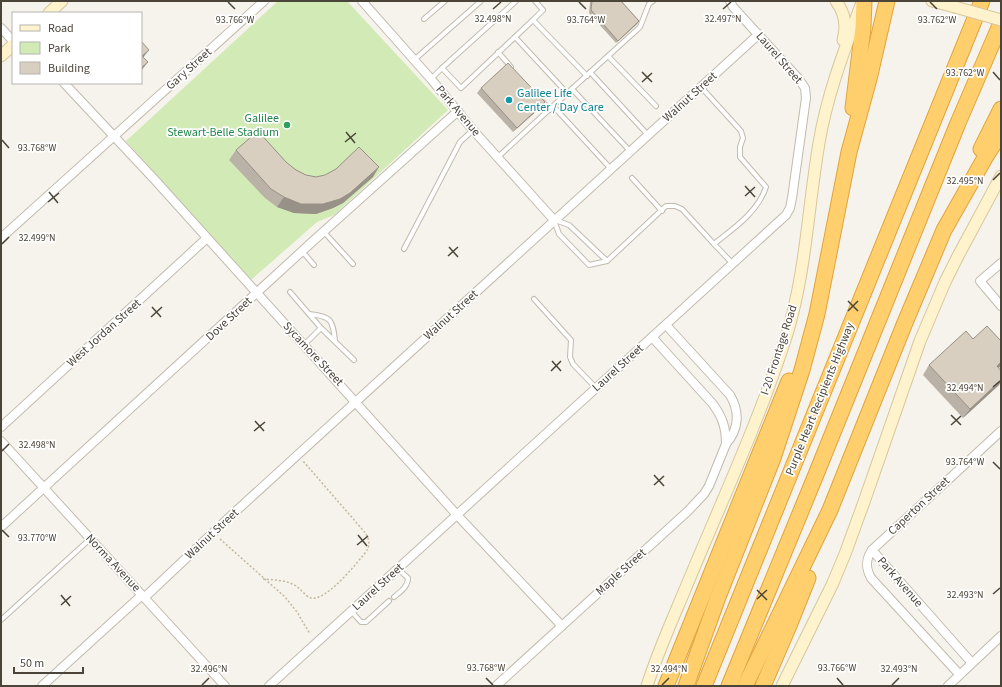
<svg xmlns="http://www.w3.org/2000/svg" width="1002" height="687" font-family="'Source Sans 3',sans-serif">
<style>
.green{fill:#d2eab5}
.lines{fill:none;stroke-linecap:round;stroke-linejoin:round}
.lane-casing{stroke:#c2bbae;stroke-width:6}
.street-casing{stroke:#c2bbae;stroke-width:10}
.secondary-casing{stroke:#d6c79b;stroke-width:13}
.highway-casing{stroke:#e0a43c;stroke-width:17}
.path{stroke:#c4b79f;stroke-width:1.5;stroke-dasharray:2 2;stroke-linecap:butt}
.lane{stroke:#fff;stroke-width:4}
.street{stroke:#fff;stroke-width:8}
.secondary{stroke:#fff3cd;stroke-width:11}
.highway{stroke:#ffcf6e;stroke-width:15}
.secondary-bridge-casing{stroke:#d6c79b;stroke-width:13;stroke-linecap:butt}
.secondary-bridge{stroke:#fff3cd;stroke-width:11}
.wall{fill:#bab2a6}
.shaded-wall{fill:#979187}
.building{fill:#d8cfc1;stroke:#979187}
.ticks{fill:none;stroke:#4b4439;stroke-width:1.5}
.culture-dot{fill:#0f9aa8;stroke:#fff;stroke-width:1.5}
.leisure-dot{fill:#2e9e5b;stroke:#fff;stroke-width:1.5}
.labels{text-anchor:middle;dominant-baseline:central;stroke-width:3.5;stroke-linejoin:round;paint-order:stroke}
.street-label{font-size:12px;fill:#4b4439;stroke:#fff}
.culture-label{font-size:12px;fill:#0d838f;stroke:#fff;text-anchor:start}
.leisure-label{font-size:12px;fill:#27864d;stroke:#fff;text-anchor:end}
.ticks-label{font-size:10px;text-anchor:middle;fill:#4b4439;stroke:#fff;stroke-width:3.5;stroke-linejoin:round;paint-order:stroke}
</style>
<rect width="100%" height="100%" fill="#f6f3ec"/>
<polygon class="green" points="278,1 347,1 448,110 334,215 317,222 251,280 126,141"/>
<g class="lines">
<g class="lane-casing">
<g id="lane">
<polyline points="424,19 445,1"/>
<polyline points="533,20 543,10 535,1"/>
<polyline points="498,52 511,67"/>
<polyline points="608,56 656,106"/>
<polyline points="414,60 481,1"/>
<polyline points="442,68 516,1"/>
<polyline points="590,72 648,135"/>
<polyline points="431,79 442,68 461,88 515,37"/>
<polyline points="572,89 630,151"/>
<polyline points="567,93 515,37 533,20 587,76"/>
<polyline points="540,99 550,110"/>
<polyline points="498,157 553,106"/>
<polyline points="611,169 553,106 640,27 649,4 653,1"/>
<polyline points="632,178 662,211"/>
<path d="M554 220 559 234 589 265 607 261 666 206H675L682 209 714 244C734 228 758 212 766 187L740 157V147L743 138 741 131 701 87"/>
<polyline points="555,220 569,225 607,261"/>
<polyline points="324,232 353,264"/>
<polyline points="714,244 733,264"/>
<polyline points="404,249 460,142 473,130"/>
<polyline points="302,251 314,265"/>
<polyline points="290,292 321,328 304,345"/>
<polyline points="534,299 571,340 570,357 573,364 596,388"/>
<path d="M309 314C331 316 333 320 335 341"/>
<polyline points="321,328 354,360"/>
<path d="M394 597C400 592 408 587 408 578L398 569"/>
<polyline points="351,611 361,622 366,622 389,601"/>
<polyline points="1,620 90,539"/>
</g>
</g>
<g class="street-casing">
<g id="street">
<polyline points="362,1 431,79 473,130 554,220"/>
<polyline points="1,28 13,41"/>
<polyline points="64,83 155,180 457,515 562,626"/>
<polyline points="1,238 264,1"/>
<polyline points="1001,263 980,281 1001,306"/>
<path d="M652 337 712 403C722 416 726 427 726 444"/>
<polyline points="1,427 207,238"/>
<polyline points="1,441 225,686"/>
<polyline points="1,527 312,242 458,111"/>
<polyline points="872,550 971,662"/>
<polyline points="145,597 235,512 759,34"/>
<path d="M959 674 871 578C865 567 866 559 872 550L1001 431"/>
<polyline points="42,686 142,595"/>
<polyline points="269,686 786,215 790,208 792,198 806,98 805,88 798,78 733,7 730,1"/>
<path d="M496 686 688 511 704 494 709 486 726 444C739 429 740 412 730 395L666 325"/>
<polyline points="948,686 1001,636"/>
</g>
</g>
<g class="secondary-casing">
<g id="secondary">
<path d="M836 1C845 13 847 26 843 40"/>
<polyline points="932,1 955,7"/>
<polyline points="49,13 62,1"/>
<polyline points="1,56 13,45"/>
<path d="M647 686C657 654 671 623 684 592 719 507 759 422 787 334 806 272 808 207 819 143 827 95 844 51 861 5"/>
<polyline points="782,686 832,585 845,554 864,502 920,341 945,282 958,256 1001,176"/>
</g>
</g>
<g class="highway-casing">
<g id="highway">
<polyline points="853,108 863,28 864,1"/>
<polyline points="981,149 1001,109"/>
<polyline points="666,686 789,381"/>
<polyline points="686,686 718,597 773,458 802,370 817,314 849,152 869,79 887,1"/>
<polyline points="704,686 982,1"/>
<polyline points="729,686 815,477 958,123 1001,23"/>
<polyline points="745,686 830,510 904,325 944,230 986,156 1001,133"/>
<polyline points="763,686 788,628 808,578"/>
</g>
</g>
<g class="path">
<polyline points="220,539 285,597 297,612 310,634"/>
<path d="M263 579C274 580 287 580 296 586 301 589 305 596 311 598 326 602 359 561 368 549 370 540 368 536 362 529L303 461"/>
</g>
<use href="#lane" class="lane"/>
<use href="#street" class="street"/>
<use href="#secondary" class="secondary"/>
<use href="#highway" class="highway"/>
<g class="secondary-bridge-casing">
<polyline id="secondary-bridge" points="955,7 1001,20"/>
</g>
<use href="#secondary-bridge" class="secondary-bridge"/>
</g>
<g class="wall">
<polygon points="584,1 621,1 639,21 637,24 616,43 589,13 590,2"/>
<polygon points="481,88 545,102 541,107 513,132 477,93"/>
<polygon points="236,150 286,162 296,170 306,175 316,177 373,177 343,203 333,208 316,214 294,213 277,207 265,198 229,160"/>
<polygon points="973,339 998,368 999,385 963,418 923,375 929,365"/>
</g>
<g class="shaded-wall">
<polygon points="639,21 637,24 616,43 618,41"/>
<polygon points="149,50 142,59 142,56"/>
<polygon points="148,62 141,71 141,68"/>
<polygon points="545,102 541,107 513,132 517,128"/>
<polygon points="379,167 373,177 343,203 333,208 316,214 294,213 277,207 284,197"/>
<polygon points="1001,362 1001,366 990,376 997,366"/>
<polygon points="1001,380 1001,382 999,385 963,418 970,409"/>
</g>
<g class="building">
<polygon points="592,1 621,1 639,21 618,41 591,10"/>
<polygon points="141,41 149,50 142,56 148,62 141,68"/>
<polygon points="508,63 545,102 517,128 481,88"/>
<polygon points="258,131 286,162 296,170 306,175 316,177 325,175 336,169 359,147 379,167 350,193 340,199 323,204 301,204 284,197 271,189 236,150"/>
<polygon points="987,326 1001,341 1001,362 997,366 1001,371 1001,380 970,409 929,365 966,331 973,339"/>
</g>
<path class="ticks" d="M228 2 235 9M579 2 586 9M930 2 937 9M493 9 501 2M723 9 731 2M642 72 652 82M993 72 1000 80M642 82 652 73M346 132 355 143M2 140 9 148M345 142 356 133M993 180 1000 173M745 186 755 197M49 192 58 203M745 196 755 187M48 202 59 193M2 244 9 237M449 247 458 257M448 256 458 247M848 301 858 311M152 307 161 317M848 311 858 301M151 317 162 307M552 361 561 371M551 371 561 361M993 387 1000 381M951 415 961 425M255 421 264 431M951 425 961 416M254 431 265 422M2 451 9 444M993 462 1000 469M654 475 664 486M654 485 664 476M2 530 9 537M358 535 367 546M357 545 368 536M757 590 767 600M993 594 1000 588M61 595 70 606M757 599 767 590M61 605 71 596M486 678 493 685M837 678 843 685M202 685 209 678M662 685 669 678M892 685 899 678"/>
<circle class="culture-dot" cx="509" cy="100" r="4"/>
<circle class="leisure-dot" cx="287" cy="125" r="4"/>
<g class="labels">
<g class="street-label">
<text transform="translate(779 58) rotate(49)">Laurel Street</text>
<text transform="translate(189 69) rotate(-42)">Gary Street</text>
<text transform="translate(690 97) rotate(-42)">Walnut Street</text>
<text transform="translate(458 111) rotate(50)">Park Avenue</text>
<text transform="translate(451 315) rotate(-42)">Walnut Street</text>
<text transform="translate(229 319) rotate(-43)">Dove Street</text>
<text transform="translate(104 333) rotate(-42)">West Jordan Street</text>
<text transform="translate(779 350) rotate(-72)">I-20 Frontage Road</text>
<text transform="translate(313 354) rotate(47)">Sycamore Street</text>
<text transform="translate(618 368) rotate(-42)">Laurel Street</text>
<text transform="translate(820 399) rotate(-68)">Purple Heart Recipients Highway</text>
<text transform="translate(919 506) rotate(-43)">Caperton Street</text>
<text transform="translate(212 534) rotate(-43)">Walnut Street</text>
<text transform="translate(113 563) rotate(47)">Norma Avenue</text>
<text transform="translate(621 572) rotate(-42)">Maple Street</text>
<text transform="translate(900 582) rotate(49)">Park Avenue</text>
<text transform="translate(378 587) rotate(-42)">Laurel Street</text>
</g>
<g class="culture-label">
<text x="517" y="93">Galilee Life<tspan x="517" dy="14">Center / Day Care</tspan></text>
</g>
<g class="leisure-label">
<text x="279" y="118">Galilee<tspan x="279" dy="14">Stewart-Belle Stadium</tspan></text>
</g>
</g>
<g class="ticks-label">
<text x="723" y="22">32.497°N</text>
<text x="493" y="22">32.498°N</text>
<text x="235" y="23">93.766°W</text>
<text x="586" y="23">93.764°W</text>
<text x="937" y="23">93.762°W</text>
<text x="965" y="76">93.762°W</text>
<text x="37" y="151">93.768°W</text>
<text x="965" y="184">32.495°N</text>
<text x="37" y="241">32.499°N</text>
<text x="965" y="391">32.494°N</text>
<text x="37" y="448">32.498°N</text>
<text x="965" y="465">93.764°W</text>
<text x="37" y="541">93.770°W</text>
<text x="965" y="598">32.493°N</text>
<text x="486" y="671">93.768°W</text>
<text x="837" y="671">93.766°W</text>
<text x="209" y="672">32.496°N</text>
<text x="669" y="672">32.494°N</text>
<text x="899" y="672">32.493°N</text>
</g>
<rect width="1002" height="687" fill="none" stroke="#4b4439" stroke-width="4"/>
<rect x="12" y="12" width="130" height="72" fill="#ffffff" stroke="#b7b4b0"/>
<rect x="20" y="25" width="20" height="6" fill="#fff3cd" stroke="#b7b4b0"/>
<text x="48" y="32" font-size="12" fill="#4b4439">Road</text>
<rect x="20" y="42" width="20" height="12" fill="#d2eab5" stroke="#b7b4b0"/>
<text x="48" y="52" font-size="12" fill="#4b4439">Park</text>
<rect x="20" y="62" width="20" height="12" fill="#d8cfc1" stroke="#b7b4b0"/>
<text x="48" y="72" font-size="12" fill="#4b4439">Building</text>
<path d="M14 667v6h69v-6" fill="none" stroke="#4b4439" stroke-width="2"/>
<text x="20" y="667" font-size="12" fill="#4b4439" stroke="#ffffff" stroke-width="3" paint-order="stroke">50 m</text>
</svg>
